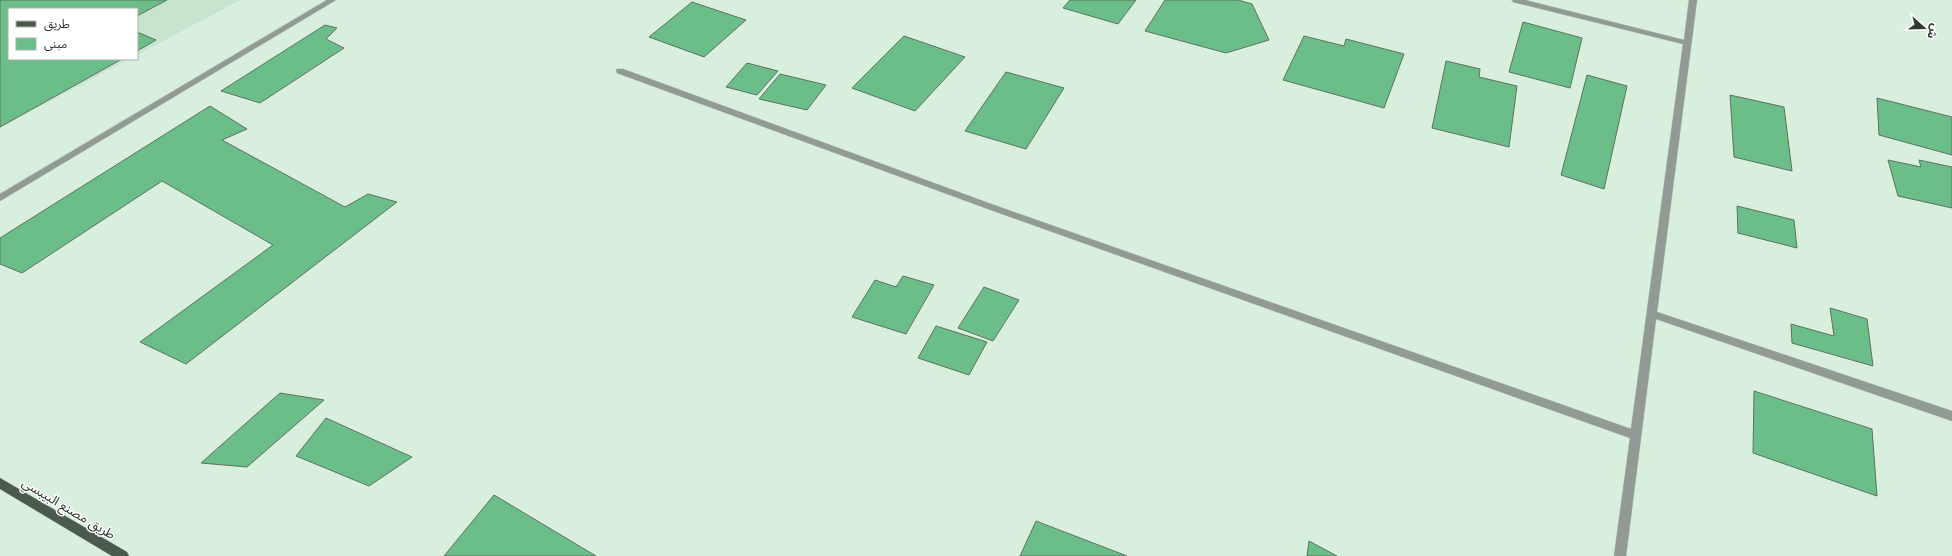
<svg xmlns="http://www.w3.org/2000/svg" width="1952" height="556" font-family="Mulish,'Noto Sans Arabic',sans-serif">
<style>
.built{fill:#c7e4cf}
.building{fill:#6bbe87;stroke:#5e7263}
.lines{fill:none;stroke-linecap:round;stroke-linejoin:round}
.minor-casing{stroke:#b6cabb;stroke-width:1}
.major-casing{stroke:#b6cabb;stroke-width:1}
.minor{fill:#919a93;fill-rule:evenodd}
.major{fill:#4a5b4e;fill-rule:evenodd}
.labels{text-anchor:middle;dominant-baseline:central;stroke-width:3;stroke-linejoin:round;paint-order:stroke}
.near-street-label{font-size:13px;fill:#2e3730;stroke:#fff}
</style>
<rect width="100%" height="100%" fill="#d8efde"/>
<polygon class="built" points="0,0 240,0 137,55 137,9 9,9 9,59 129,59 0,128"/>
<g class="building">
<polygon points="0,0 167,0 137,16 137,9 9,9 9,59 122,59 0,127"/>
<polygon points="1070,0 1136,0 1118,24 1063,8"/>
<polygon points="1165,0 1238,0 1252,4 1269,40 1226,53 1145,31"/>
<polygon points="692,2 746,20 704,57 649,37"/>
<polygon points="1523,22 1582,38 1570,88 1509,72"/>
<polygon points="325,25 337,28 326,39 344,48 260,103 221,91"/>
<polygon points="137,32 156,40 137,51"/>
<polygon points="904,36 965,57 915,111 852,88"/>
<polygon points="1304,36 1344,46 1346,39 1404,54 1384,108 1283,80"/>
<polygon points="1446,61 1480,69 1479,77 1517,86 1509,147 1432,128"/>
<polygon points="747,63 778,71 757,95 726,87"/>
<polygon points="1006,72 1064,88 1026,149 965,131"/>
<polygon points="780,74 826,85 807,110 759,99"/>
<polygon points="1587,75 1627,86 1604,189 1561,175"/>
<polygon points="1730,95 1784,107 1792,171 1734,157"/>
<polygon points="1877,98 1952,117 1952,155 1879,135"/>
<polygon points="210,106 247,129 222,140 345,207 368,194 397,202 186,364 140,342 273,245 162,181 22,273 0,264 0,238"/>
<polygon points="1888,160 1921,167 1919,160 1952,167 1952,208 1898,196"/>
<polygon points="1737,206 1794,220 1797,248 1738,233"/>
<polygon points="903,276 934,285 906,334 852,317 875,280 896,287"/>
<polygon points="984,287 1019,300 993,341 958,328"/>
<polygon points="1830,308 1867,319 1873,366 1792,343 1791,324 1834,336"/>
<polygon points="936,326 987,342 969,375 918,358"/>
<polygon points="1754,391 1872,429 1877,496 1753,453"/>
<polygon points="280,393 324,400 247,467 201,463"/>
<polygon points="326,418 412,457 369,486 296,456"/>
<polygon points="494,495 596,556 444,556"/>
<polygon points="1036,521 1127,556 1020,556"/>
<polygon points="1309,541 1337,556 1307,556"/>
</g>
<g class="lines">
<g class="minor-casing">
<g id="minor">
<polygon points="327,0 336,0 0,201 0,194"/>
<polygon points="1512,0 1525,0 1684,40 1689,0 1697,0 1657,312 1952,411 1952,421 1656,319 1626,556 1614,556 1630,438 988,209 617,73 616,71 617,69 623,69 994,205 1631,429 1683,44 1513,2"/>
</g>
</g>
<g class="major-casing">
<polygon id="major" points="0,478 127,552 129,556 112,556 0,489"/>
</g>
<use href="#minor" class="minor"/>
<use href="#major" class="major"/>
</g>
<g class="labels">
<g class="near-street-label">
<text transform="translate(69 508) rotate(31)">طريق مصنع البيبسي</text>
</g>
</g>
<rect x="8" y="8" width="130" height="52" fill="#ffffff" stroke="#abafac"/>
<rect x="16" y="21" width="20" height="6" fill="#4a5b4e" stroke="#abafac"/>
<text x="44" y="28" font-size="12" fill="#2e3730">طريق</text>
<rect x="16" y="38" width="20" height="12" fill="#6bbe87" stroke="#abafac"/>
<text x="44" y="48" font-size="12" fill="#2e3730">مبنى</text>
<g transform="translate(1924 28) rotate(110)" stroke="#ffffff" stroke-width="3" paint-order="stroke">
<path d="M0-3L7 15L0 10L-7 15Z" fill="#2e3730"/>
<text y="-6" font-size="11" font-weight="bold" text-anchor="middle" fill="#2e3730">ش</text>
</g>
</svg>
